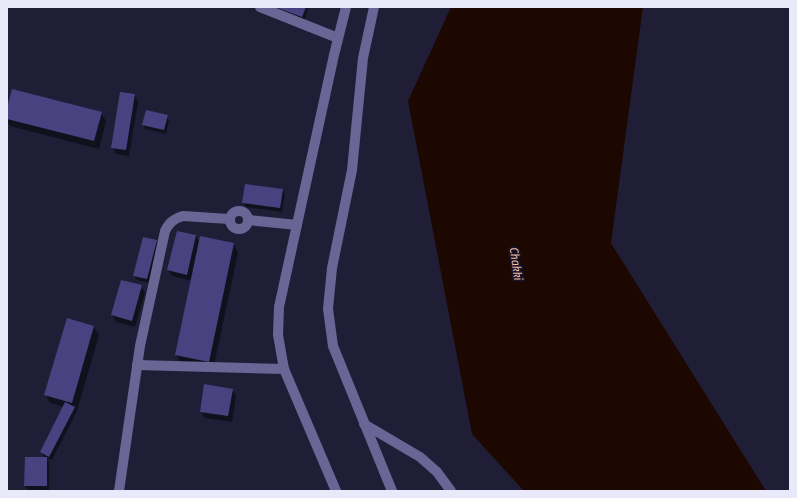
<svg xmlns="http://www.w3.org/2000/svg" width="797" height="498" font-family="'Fira Sans Condensed',sans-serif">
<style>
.water{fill:#1c0801}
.shadow{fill:#0007}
.building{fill:#494280}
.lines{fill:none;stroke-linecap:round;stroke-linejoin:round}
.minor{stroke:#696695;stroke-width:10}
.labels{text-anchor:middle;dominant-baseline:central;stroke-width:3.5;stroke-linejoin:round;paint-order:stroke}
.water-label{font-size:12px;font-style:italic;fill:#f8be9f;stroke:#17142c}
</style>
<rect width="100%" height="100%" fill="#201e37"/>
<polygon class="water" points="451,7 643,7 611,243 766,491 524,491 472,434 408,101"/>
<g class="shadow">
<polygon points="268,7 309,7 304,21"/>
<polygon points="135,95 138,102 129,156 116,154 112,147"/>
<polygon points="7,112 101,113 106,121 99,149 10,126 7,120"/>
<polygon points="167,116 169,120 166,134 145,129 143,124"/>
<polygon points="282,190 285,194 282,212 246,207 243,203"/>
<polygon points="196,236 200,243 234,244 238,253 213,370 181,364 176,355 192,281 172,276 168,270"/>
<polygon points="156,241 159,245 150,283 137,280 134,276"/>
<polygon points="121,281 141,286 145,293 135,327 116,322 112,315"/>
<polygon points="67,319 94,327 99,335 77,411 52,460 47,458 49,462 49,490 28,490 25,486 45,458 41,452 64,407 50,403 46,395"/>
<polygon points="232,390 236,396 232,422 205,418 201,412"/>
</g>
<g class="building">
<polygon points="275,7 306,7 302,17"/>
<polygon points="12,89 102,112 94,141 7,119 7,108"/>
<polygon points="120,92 135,94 126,150 111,148"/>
<polygon points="146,110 168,115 164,130 142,125"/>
<polygon points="245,184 283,189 280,208 242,203"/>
<polygon points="177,231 196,235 187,275 167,270"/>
<polygon points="200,236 234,243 209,362 175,355"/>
<polygon points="143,237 157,240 147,279 133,276"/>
<polygon points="121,280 142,285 132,321 111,315"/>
<polygon points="67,318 94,326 72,403 44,395"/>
<polygon points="204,384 233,389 228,416 200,412"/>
<polygon points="65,402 75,407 49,457 40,452"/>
<polygon points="25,457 47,457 47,486 24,486"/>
</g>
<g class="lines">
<g class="minor">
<polyline points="260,7 338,38"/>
<polyline points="374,7 363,58 352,170 332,268 328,309 333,346 392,491"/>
<circle cx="239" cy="220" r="9"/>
<polyline points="248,220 297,225"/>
<polyline points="137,365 284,369"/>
<polyline points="364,424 420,457 437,472 451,491"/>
<path d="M119 491 140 346 165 231C169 223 173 219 183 216L229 219"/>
<polyline points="336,491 284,369 278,335 279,307 334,55 346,7"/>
</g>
</g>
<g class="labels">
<g class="water-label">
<text transform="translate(516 264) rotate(82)">Chakki</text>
</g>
</g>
<rect width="797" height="498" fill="none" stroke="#e9e9fa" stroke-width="16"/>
</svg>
